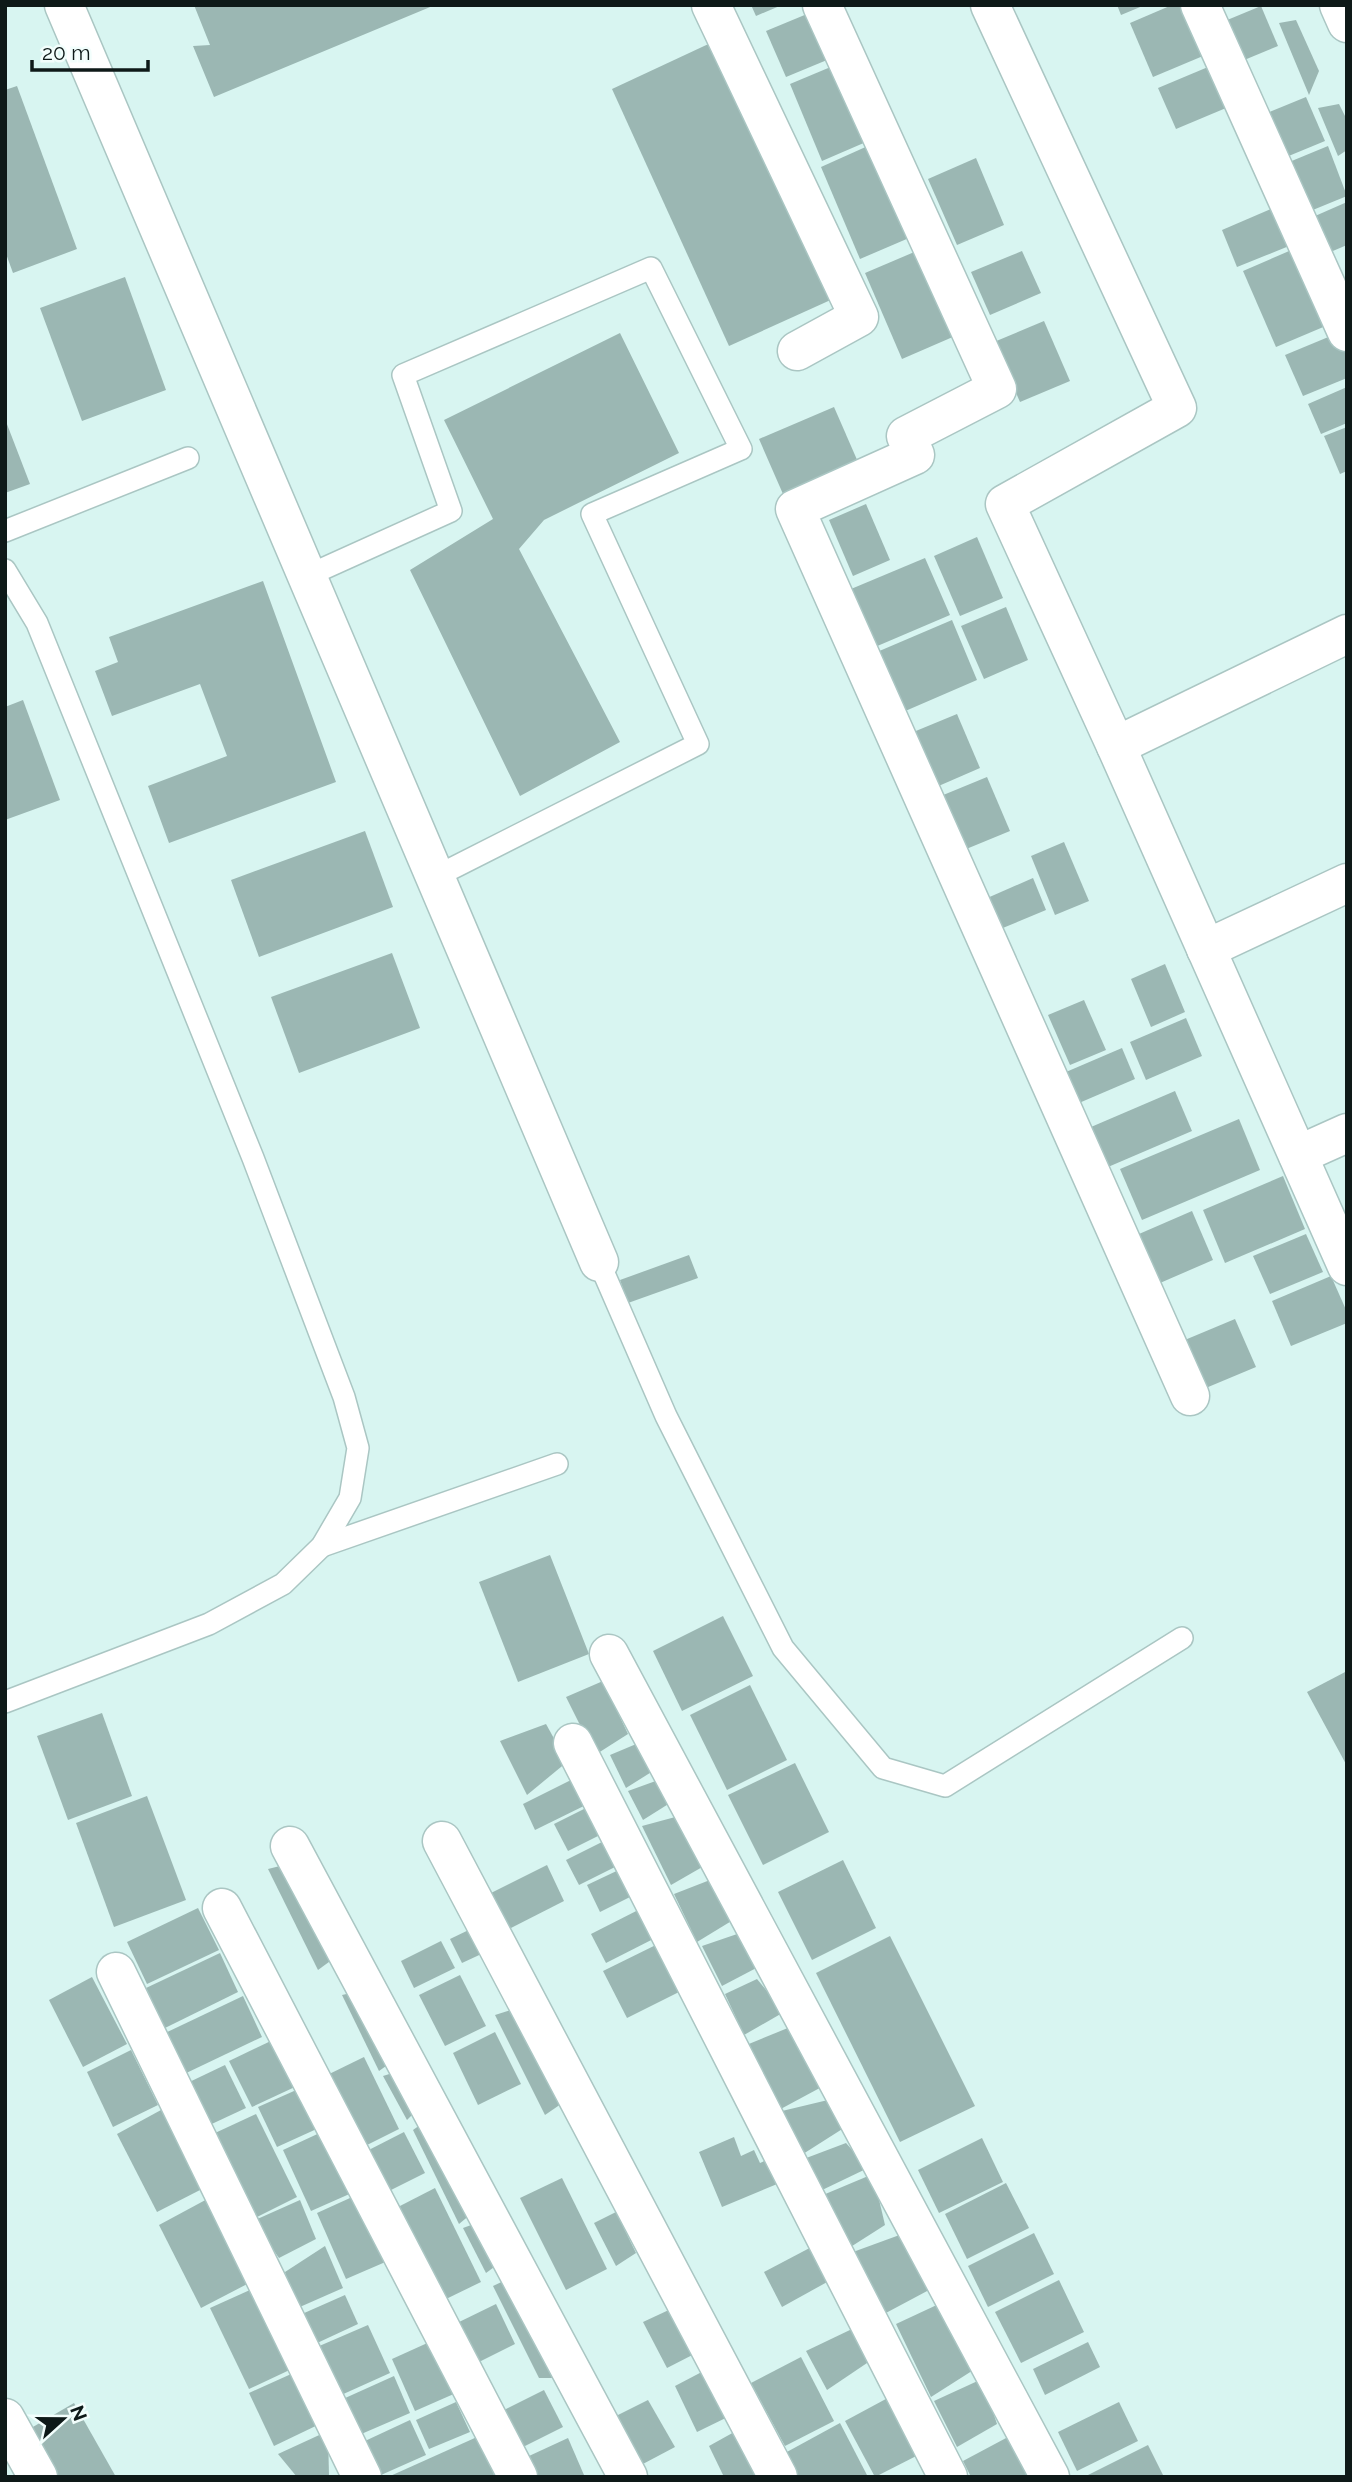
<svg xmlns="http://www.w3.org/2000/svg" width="1352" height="2482" font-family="Raleway,sans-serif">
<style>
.building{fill:#9bb7b3}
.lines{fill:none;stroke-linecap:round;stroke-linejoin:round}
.lane-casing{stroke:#aac6c3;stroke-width:24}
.street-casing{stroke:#aac6c3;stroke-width:41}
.lane{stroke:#fff;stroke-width:21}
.street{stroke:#fff;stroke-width:38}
</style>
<rect width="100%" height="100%" fill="#d8f5f1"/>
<g class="building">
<polygon points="194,5 435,5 214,97 193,46 210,45"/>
<polygon points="751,5 782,5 756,16"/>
<polygon points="1117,5 1145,5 1121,15"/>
<polygon points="1172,5 1182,5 1203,56 1153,77 1130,23"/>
<polygon points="1261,6 1278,46 1237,63 1220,23"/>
<polygon points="807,14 827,60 786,77 766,31"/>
<polygon points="1296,20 1319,71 1309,95 1279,23"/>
<polygon points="717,40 835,298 729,346 612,89"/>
<polygon points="833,66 866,142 822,161 790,84"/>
<polygon points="1208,67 1226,108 1176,129 1158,88"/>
<polygon points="17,86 77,249 13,273 5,251 5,90"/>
<polygon points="1306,97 1325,141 1279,160 1260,116"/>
<polygon points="1339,104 1347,120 1347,150 1338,156 1318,108"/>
<polygon points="870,145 909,238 860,259 821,167"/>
<polygon points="1328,146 1347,196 1303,214 1282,165"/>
<polygon points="976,158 1004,225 957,245 928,179"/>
<polygon points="1347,202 1347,245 1321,256 1306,220"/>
<polygon points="1278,206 1294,244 1237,267 1222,230"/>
<polygon points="1296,248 1328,325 1276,347 1243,271"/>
<polygon points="919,250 955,336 902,359 865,273"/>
<polygon points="1022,251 1041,293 990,315 971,272"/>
<polygon points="125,277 166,390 82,421 40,308"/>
<polygon points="1044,321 1070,381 1020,402 994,342"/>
<polygon points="620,333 679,453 544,520 519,549 620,742 520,796 410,570 493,519 444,420"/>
<polygon points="1338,333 1347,352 1347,378 1303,396 1285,355"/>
<polygon points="1347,387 1347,423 1321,434 1308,404"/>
<polygon points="834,407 858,462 783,494 759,439"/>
<polygon points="5,419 30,484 5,493"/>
<polygon points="1347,427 1347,471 1340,474 1324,436"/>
<polygon points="866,504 890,560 853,576 829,520"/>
<polygon points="977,537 1003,598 960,616 934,556"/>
<polygon points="925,558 950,615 875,647 851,589"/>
<polygon points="263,581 336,782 169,843 148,786 227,756 200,684 112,716 95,671 118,662 109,637"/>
<polygon points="1006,607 1028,660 984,679 961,626"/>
<polygon points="952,620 977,680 903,712 877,652"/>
<polygon points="23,700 60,800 5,820 5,707"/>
<polygon points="957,714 980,768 934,788 911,733"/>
<polygon points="987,777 1010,831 959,852 936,798"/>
<polygon points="365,831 393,907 259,957 231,880"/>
<polygon points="1064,842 1089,901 1055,915 1031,856"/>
<polygon points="1033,878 1046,910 998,930 985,899"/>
<polygon points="392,953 420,1028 299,1073 271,997"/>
<polygon points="1165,964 1185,1012 1151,1027 1131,979"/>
<polygon points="1084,1000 1106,1050 1070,1065 1048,1015"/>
<polygon points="1186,1018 1202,1056 1146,1080 1130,1042"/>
<polygon points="1122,1048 1135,1079 1079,1103 1066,1072"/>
<polygon points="1175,1091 1192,1131 1101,1170 1084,1130"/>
<polygon points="1239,1119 1260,1170 1142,1220 1120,1169"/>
<polygon points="1283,1176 1305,1229 1225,1263 1203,1210"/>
<polygon points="1192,1211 1213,1260 1160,1283 1139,1234"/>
<polygon points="1306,1234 1323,1272 1270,1294 1253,1256"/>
<polygon points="689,1255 698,1278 628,1303 620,1280"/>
<polygon points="1331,1276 1347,1312 1347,1323 1291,1346 1272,1301"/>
<polygon points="1235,1319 1256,1367 1201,1390 1180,1342"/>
<polygon points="550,1555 589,1654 518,1682 479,1582"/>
<polygon points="723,1616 753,1676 682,1711 653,1651"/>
<polygon points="1347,1671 1347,1766 1307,1692"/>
<polygon points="603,1681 628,1734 595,1755 566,1697"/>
<polygon points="750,1685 787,1760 727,1790 690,1715"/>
<polygon points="102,1713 132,1796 68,1820 37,1736"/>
<polygon points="546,1724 567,1762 527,1795 500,1741"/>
<polygon points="641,1742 653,1771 626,1788 610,1755"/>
<polygon points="795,1763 829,1832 763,1865 728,1795"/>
<polygon points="581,1775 594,1801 535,1830 523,1804"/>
<polygon points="664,1778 670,1803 643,1820 628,1791"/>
<polygon points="147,1796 186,1900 114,1927 76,1823"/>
<polygon points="596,1803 610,1830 568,1851 554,1824"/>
<polygon points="679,1816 704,1866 671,1885 642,1826"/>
<polygon points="610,1838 623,1863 579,1885 566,1860"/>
<polygon points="843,1860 876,1928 812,1960 778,1892"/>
<polygon points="547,1865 564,1901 509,1929 491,1893"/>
<polygon points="280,1866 333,1959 318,1970 268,1869"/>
<polygon points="625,1867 638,1893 600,1912 587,1885"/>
<polygon points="710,1880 738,1917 697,1942 674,1894"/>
<polygon points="652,1903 667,1932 606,1963 591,1934"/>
<polygon points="198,1908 219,1950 147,1984 127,1942"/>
<polygon points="477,1926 490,1950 462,1963 450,1939"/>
<polygon points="746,1931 762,1965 722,1986 702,1946"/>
<polygon points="890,1936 975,2106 900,2142 816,1973"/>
<polygon points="668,1939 691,1986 627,2018 603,1971"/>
<polygon points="441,1941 455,1968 414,1988 401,1961"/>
<polygon points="220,1953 238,1992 165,2028 146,1988"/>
<polygon points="460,1975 486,2026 445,2046 419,1995"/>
<polygon points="92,1977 127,2044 83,2067 49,2000"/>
<polygon points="757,1979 784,2012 744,2035 725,1994"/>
<polygon points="351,1993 393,2061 379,2071 342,1995"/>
<polygon points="243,1996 262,2037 180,2076 161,2035"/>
<polygon points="511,2010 561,2104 545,2115 495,2015"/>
<polygon points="795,2025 829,2083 777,2111 744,2046"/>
<polygon points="495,2032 521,2084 478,2105 453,2053"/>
<polygon points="275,2039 297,2086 252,2107 229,2061"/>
<polygon points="131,2050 158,2105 113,2127 87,2072"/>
<polygon points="364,2057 399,2129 355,2151 319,2079"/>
<polygon points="225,2065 246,2108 201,2129 181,2086"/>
<polygon points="399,2071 414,2113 407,2120 383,2076"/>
<polygon points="303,2087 321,2127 277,2147 258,2107"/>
<polygon points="828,2100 847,2126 803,2154 782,2111"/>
<polygon points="161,2110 202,2189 157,2212 117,2134"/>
<polygon points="256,2114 297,2197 255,2218 215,2133"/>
<polygon points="420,2125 471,2214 459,2224 413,2130"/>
<polygon points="326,2130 354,2192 311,2211 283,2150"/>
<polygon points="404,2132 425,2173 379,2196 359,2155"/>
<polygon points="734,2137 741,2156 754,2150 760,2163 771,2158 782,2182 722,2207 699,2152"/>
<polygon points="982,2138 1003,2182 939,2213 918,2170"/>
<polygon points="846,2143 868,2168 818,2192 801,2160"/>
<polygon points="873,2174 885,2225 849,2248 823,2195"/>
<polygon points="562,2178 607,2269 566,2290 520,2198"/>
<polygon points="1006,2183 1029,2228 967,2259 945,2214"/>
<polygon points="435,2188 481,2282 444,2300 398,2207"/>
<polygon points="361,2193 390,2260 346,2279 317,2213"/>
<polygon points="211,2197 253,2281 201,2308 159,2225"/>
<polygon points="300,2200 316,2239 279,2258 253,2221"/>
<polygon points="616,2212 636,2253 616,2266 594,2223"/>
<polygon points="482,2221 501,2262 486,2273 463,2228"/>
<polygon points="905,2233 929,2290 884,2314 853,2252"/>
<polygon points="1034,2233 1054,2274 988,2307 968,2266"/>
<polygon points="821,2242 838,2276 782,2307 764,2272"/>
<polygon points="325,2246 343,2288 293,2310 285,2272"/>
<polygon points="512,2277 562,2378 539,2378 493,2286"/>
<polygon points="1059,2280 1084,2332 1021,2363 995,2312"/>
<polygon points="261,2285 298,2366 249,2389 210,2308"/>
<polygon points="345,2295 358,2324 315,2344 302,2314"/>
<polygon points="686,2302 708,2347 667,2368 643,2322"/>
<polygon points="941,2303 975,2369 931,2397 896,2324"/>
<polygon points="496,2304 515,2344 475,2364 455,2324"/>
<polygon points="368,2325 390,2373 339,2396 317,2347"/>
<polygon points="852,2329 870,2361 827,2390 806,2351"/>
<polygon points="434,2340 456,2393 415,2411 392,2359"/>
<polygon points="1088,2342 1100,2367 1045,2395 1033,2369"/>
<polygon points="801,2357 834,2421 785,2446 751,2383"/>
<polygon points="717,2364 740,2411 697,2432 675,2386"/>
<polygon points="300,2370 324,2422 274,2446 249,2393"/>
<polygon points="394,2376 410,2413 359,2435 343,2399"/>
<polygon points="982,2379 997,2424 957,2447 934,2401"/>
<polygon points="544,2390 563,2427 517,2450 498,2413"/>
<polygon points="897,2393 928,2450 875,2477 845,2421"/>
<polygon points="648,2400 675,2447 641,2465 616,2416"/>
<polygon points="456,2402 470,2432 429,2449 416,2420"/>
<polygon points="1119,2402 1138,2441 1077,2471 1058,2432"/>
<polygon points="74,2403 116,2477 53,2477 26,2431"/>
<polygon points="410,2420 426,2455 381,2475 365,2441"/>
<polygon points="840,2423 868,2477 797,2477 785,2453"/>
<polygon points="328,2431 329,2477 297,2477 278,2454"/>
<polygon points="736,2431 765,2477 724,2477 709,2446"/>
<polygon points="477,2437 495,2477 388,2477"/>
<polygon points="1008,2437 1031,2477 971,2477 963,2461"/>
<polygon points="568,2438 584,2475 539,2477 529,2456"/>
<polygon points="1148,2445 1164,2477 1084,2477"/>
</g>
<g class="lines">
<g class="lane-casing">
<g id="lane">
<polyline points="5,531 188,458"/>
<polyline points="5,570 37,623 253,1158 344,1397 358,1448 350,1498 322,1546 283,1584 209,1624 5,1702"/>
<polyline points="307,576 451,511 403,375 651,268 741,449 592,514 698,744 435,877"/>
<polyline points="599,1262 666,1416 783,1648 883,1768 945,1786 1182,1638"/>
<polyline points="322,1546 557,1464"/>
</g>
</g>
<g class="street-casing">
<g id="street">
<polyline points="64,5 599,1262"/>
<polyline points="711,5 859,317 797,351"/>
<polyline points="822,5 997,389 906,436 915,455 795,509 1190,1396"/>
<polyline points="990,5 1177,408 1005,504 1116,746 1347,1266"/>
<polyline points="1200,5 1347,332"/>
<polyline points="1339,5 1347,23"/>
<polyline points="1116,746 1347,634"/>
<polyline points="1206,949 1347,883"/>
<polyline points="1298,1155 1347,1133"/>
<polyline points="609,1654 1050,2477"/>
<polyline points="573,1743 948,2477"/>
<polyline points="442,1841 778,2477"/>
<polyline points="290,1846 628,2477"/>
<polyline points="222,1908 518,2477"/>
<polyline points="116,1972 362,2477"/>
<polyline points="5,2418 38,2477"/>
</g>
</g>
<use href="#lane" class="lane"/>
<use href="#street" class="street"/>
</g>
<rect width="1352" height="2482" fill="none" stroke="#0e1918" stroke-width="14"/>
<g transform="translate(63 2419) rotate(69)" stroke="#f2fefc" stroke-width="5" paint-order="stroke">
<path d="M0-5L12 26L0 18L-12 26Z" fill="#0e1918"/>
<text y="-10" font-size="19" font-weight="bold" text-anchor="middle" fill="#0e1918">N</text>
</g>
<path d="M32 60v10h116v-10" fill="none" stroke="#0e1918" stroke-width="3.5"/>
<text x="42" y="60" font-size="21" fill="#0e1918" stroke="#f2fefc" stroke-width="5" paint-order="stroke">20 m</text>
</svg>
